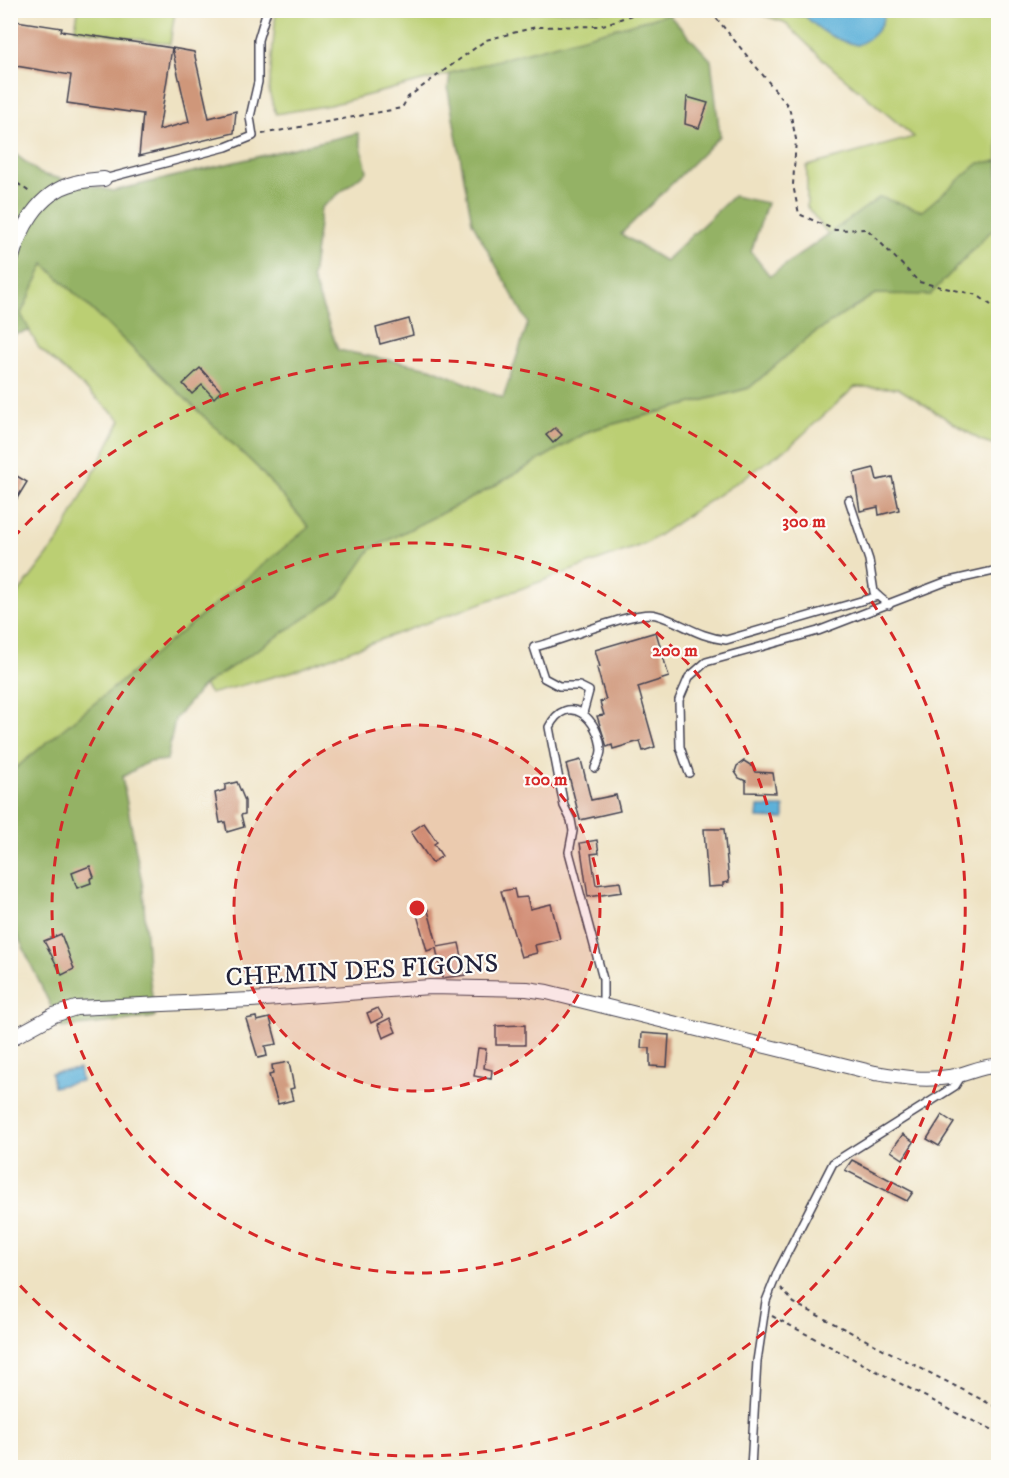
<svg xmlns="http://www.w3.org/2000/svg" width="1009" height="1478" font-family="'IM FELL DW Pica',serif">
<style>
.green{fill:#bbcf73;stroke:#6e7857;stroke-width:1.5}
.forest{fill:#94b265;stroke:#5b6a50;stroke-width:1.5}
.water{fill:#5db1d9;stroke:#406a8a;stroke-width:1.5}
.building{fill:#cf977a}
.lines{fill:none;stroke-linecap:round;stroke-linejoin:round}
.lane-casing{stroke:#413f4f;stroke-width:10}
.street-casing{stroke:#413f4f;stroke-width:16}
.path{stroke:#413f4f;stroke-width:2;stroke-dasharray:4.5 4.5;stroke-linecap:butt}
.lane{stroke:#fff;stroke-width:7}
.street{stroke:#fff;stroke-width:14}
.ring{fill:none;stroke:#d62828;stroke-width:3;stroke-dasharray:10 8}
.labels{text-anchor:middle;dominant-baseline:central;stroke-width:4.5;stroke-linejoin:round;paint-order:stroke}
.street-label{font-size:26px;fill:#22223b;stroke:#fdfcf7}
.centre{fill:#d62828;stroke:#fdfcf7;stroke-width:3}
.ring-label{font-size:18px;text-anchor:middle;font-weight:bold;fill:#d62828;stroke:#fdfcf7;stroke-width:4.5;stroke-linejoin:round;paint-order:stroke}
</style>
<rect width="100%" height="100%" fill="#fdfcf7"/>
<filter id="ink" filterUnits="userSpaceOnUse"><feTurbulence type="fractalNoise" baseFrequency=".0167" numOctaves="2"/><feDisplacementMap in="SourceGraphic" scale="12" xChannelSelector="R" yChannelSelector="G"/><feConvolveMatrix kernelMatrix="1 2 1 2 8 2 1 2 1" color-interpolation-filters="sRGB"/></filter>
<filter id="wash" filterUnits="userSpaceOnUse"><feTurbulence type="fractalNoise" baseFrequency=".008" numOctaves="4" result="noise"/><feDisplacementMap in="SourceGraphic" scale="24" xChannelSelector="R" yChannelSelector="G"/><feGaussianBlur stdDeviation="1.35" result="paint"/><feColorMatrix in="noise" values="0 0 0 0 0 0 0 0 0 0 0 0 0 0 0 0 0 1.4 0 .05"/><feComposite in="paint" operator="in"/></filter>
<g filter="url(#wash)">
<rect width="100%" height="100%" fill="#eee2c2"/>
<g class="green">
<polygon points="972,10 994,19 998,18 998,446 980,440 898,388 855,387 789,447 647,543 294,671 210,694 173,639 11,772 11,603 59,540 121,420 39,348 20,314 44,264 257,467 309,527 371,549 487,490 591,430 749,388 811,335 875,294 807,207 807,166 914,137 830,66 784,22 749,11"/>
<polygon points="78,11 175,11 170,44 75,29"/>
<polygon points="276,11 681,11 569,43 330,105 276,114 269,92"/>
</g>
<polygon class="forest" points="668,14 711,60 720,136 621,234 665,261 733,196 767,203 751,252 770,276 880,197 922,211 979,163 998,161 998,232 991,231 930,295 875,294 811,335 749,388 591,430 487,490 371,549 339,596 204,685 175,719 167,760 148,762 122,777 143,888 148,967 155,1017 61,1028 11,922 11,772 309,527 257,467 44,264 21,314 30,331 11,335 10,150 41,174 113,191 358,133 367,171 321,208 312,278 338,350 430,368 503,398 528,323 472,222 448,90 450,73"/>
<g class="water">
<path d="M779 11 885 10V11C882 29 873 38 857 45 835 40 821 32 805 16L789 15Z"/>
<polygon points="758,807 784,807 784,819 757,818"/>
<polygon points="79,1069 81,1081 53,1087 51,1073"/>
</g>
<g id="blocks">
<g class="building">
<polygon points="10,20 62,28 61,31 172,48 159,130 189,122 172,48 194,52 209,118 236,111 234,133 139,156 143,114 67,103 71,75 10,65"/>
<polygon points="687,97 708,103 699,128 685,124"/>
<polygon points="409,319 413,335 380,344 376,328"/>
<polygon points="200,368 221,391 214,398 202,385 192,394 183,384"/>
<polygon points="555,428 562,435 553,443 546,435"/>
<polygon points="874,468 877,480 892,477 899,510 879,515 878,507 860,511 854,473"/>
<polygon points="10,472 27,482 10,510"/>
<polygon points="656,632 669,677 638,687 655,747 643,751 640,741 613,749 612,745 607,747 597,716 604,715 600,702 606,700 597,668 600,667 595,650"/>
<polygon points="581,760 591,800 616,795 620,811 580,820 566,764"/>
<polygon points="744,761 752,766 755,772 773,773 776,793 746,792 746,781 739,778 735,772 737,766"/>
<polygon points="237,782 245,801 245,814 241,815 244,827 227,832 225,822 220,823 215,793 225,790 225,785"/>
<polygon points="424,823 437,842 434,844 442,856 432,863 411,832"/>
<polygon points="704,829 724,829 729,882 723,883 723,886 708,887"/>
<polygon points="597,840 599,853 591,854 596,885 620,882 622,892 588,897 580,843"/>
<polygon points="90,866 94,877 90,879 91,883 77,888 72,873"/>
<polygon points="514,889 516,898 527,897 530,909 551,904 560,939 535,945 537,953 521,957 501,891"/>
<polygon points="427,907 438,947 459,943 466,975 442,978 436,948 427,951 416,911"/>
<polygon points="61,934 74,969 62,975 44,941"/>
<polygon points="378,1008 383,1017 371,1023 367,1013"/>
<polygon points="256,1017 257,1021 270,1018 277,1044 265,1046 267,1056 258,1058 246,1019"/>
<polygon points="390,1018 396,1032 383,1038 378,1024"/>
<polygon points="525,1025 525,1045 496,1045 496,1026"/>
<polygon points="642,1033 669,1035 667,1067 650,1066 650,1048 641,1048"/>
<polygon points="478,1048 486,1049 484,1068 492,1070 491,1079 474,1076"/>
<polygon points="289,1062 294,1088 290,1089 293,1100 278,1104 269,1075 273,1074 272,1065"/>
<polygon points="942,1115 954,1123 939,1146 927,1139"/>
<polygon points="903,1134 914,1142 903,1159 891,1151"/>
<polygon points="852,1160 913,1192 907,1201 845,1170"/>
</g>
</g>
</g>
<g filter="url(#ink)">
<use href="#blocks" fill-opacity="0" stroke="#413f4f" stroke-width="1.5"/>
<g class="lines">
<g class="lane-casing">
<g id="lane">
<polyline points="104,179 226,147 253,136 250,117 258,82 258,40 267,10"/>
<polyline points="849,500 869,560 874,592 878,596"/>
<path d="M583 713 589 691 579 686H559L544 678 534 647C560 642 635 609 656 615 682 622 697 637 726 640L878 596 889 605"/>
<path d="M595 768C597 763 601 756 601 750 600 720 568 690 549 727L564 806 571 820 573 831 569 852 603 979V1006"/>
<polyline points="689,773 680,747 679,700 689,677 706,662 818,631 945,582 998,570"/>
<polyline points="751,1468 757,1361 766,1301 778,1271 833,1163 955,1086 962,1075"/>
</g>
</g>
<g class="street-casing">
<g id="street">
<path d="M10 265C18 231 38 192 75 183 84 180 94 180 104 179"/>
<path d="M10 1039 54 1015 76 1008 251 1000 430 987 527 989 547 992 875 1073C900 1077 923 1081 949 1077 966 1075 981 1065 998 1066"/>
</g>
</g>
<g class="path">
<polyline points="692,10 712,13 789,107 796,139 793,185 799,214 835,230 867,229 919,282 977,295 998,310"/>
<polyline points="262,134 402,108 408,97 486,40 536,27 600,26 646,10"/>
<polyline points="10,178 31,193"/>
<polyline points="781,1288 794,1303 998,1408"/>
<polyline points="772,1316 962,1416 998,1432"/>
</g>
<use href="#lane" class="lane"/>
<use href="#street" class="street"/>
</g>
</g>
<circle cx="417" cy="908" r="183" fill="#d62828" fill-opacity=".12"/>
<g class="ring">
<circle cx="417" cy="908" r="183"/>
<circle cx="417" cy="908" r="365"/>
<path d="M13 538A548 548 0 1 1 13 1278"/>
</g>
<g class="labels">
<g class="street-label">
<text transform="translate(362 971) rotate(-3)">CHEMIN DES FIGONS</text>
</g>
</g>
<circle cx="417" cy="908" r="9" class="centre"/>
<g class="ring-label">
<text x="804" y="527">300 m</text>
<text x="675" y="656">200 m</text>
<text x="546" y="785">100 m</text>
</g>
<rect width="1009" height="1478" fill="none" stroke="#fdfcf7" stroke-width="36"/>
</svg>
